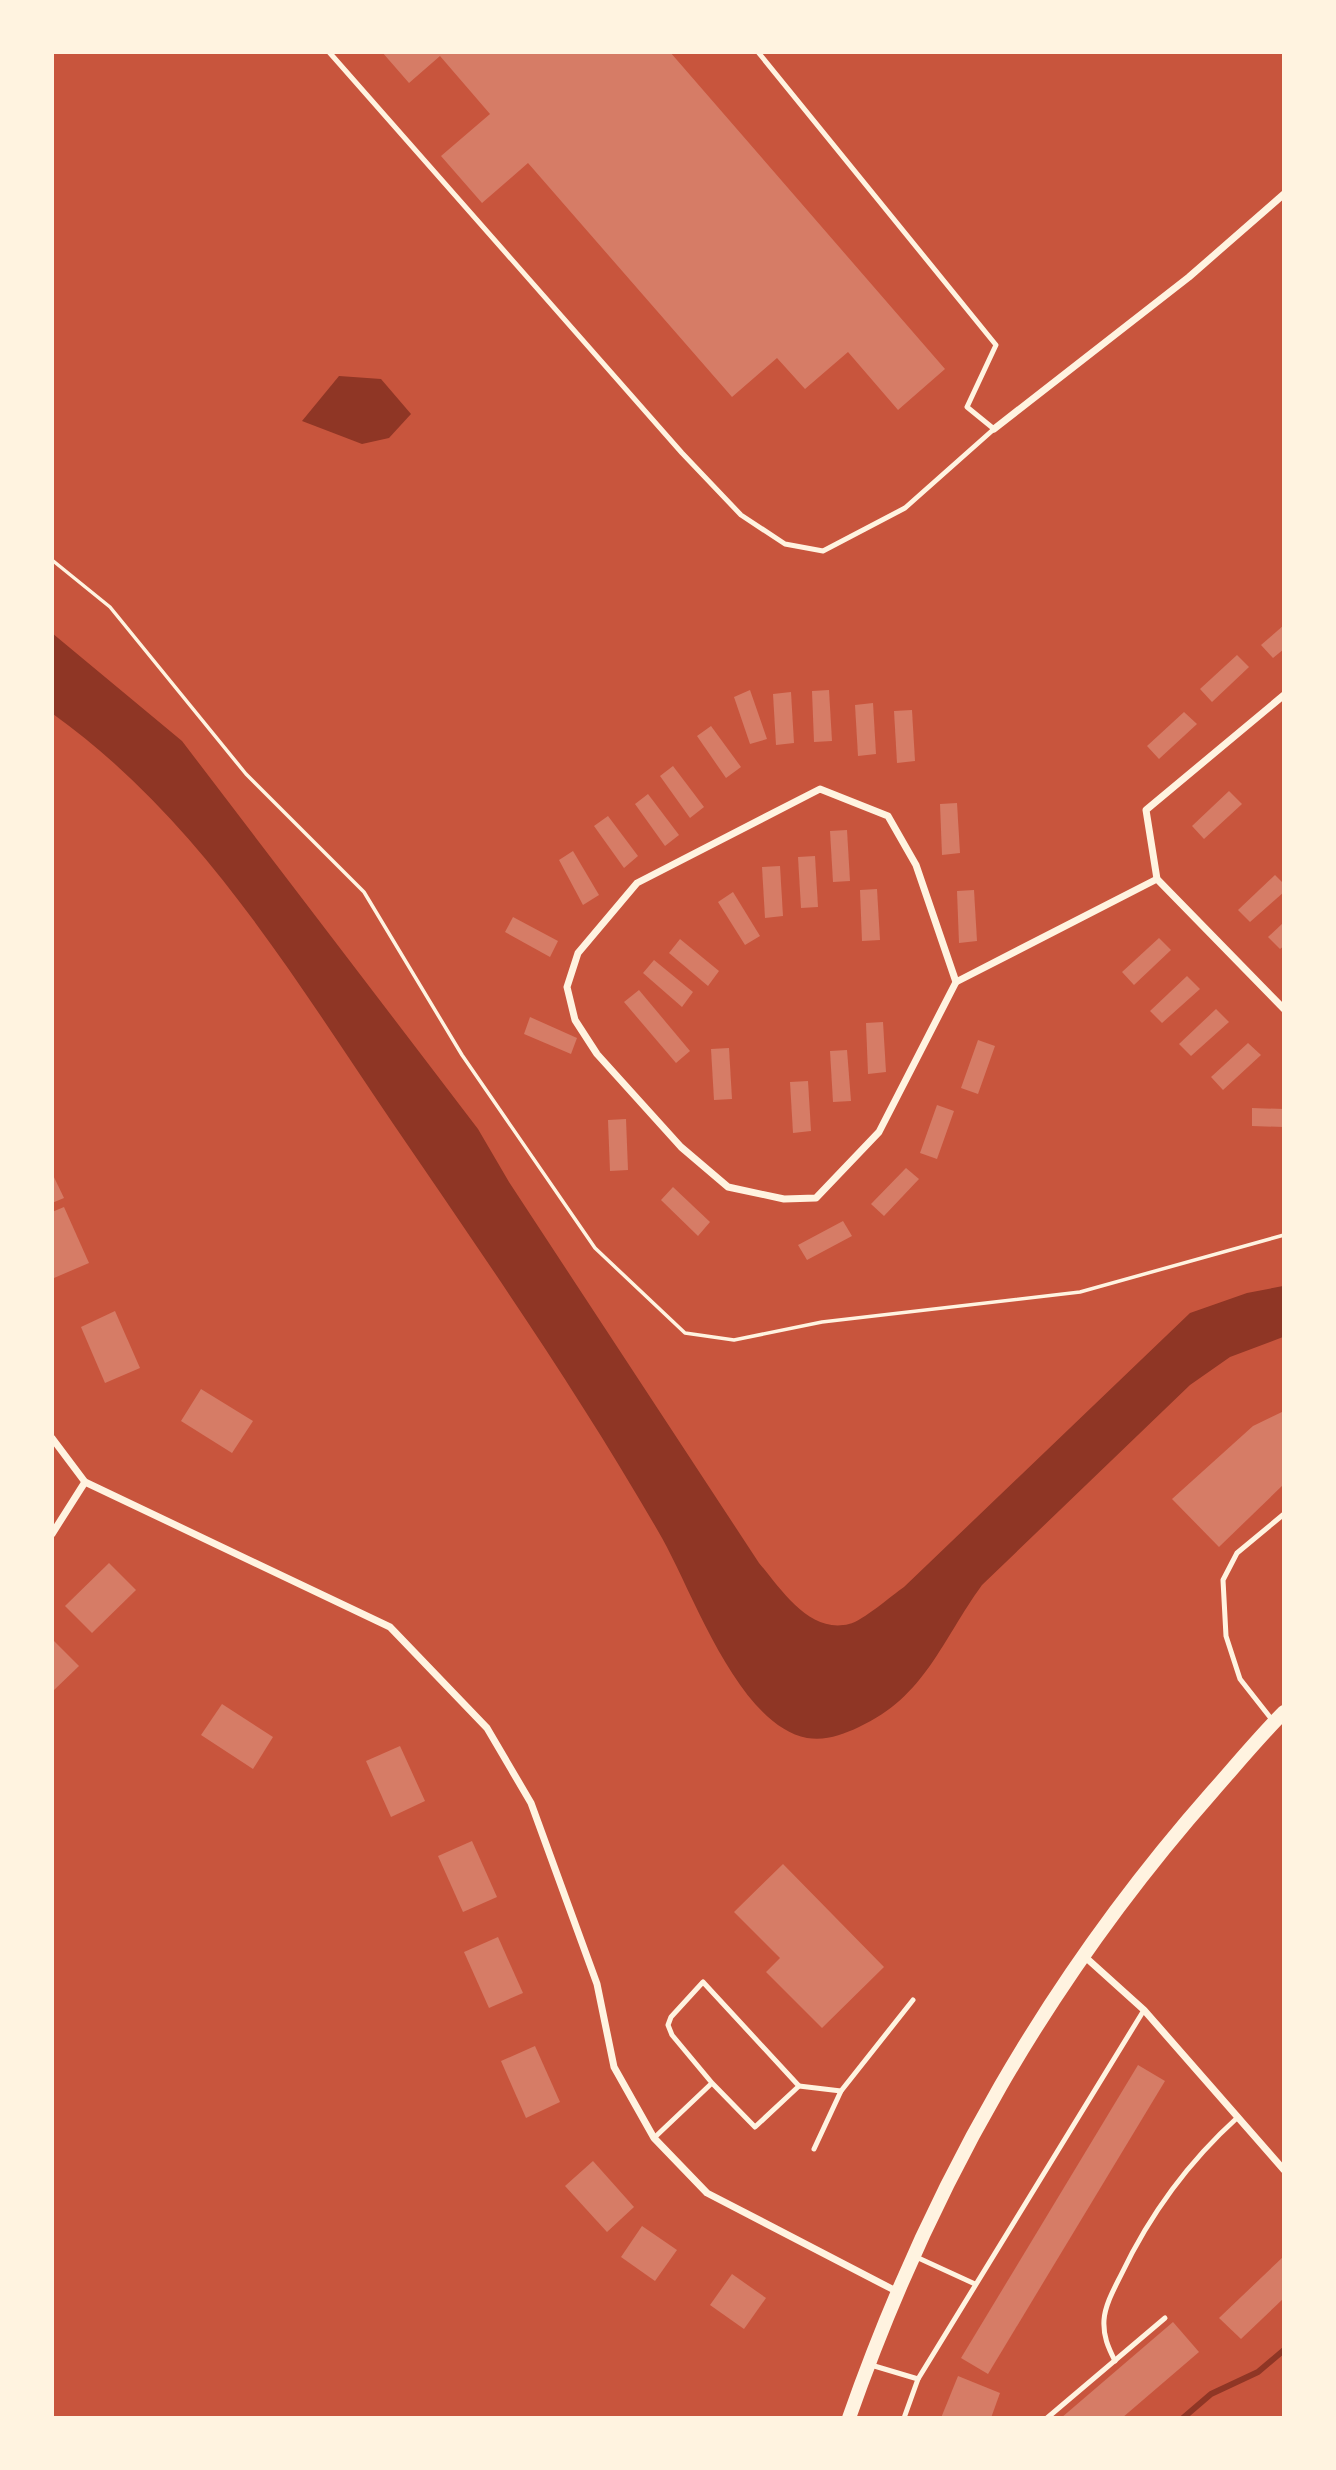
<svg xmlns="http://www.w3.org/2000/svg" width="1336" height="2470" font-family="Ubuntu,sans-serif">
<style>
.water{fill:#8f3625}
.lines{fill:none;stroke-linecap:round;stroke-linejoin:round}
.stream{stroke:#8f3625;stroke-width:6}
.building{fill:#d67c66}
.path{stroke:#fff3e0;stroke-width:3.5}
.service{stroke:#fff3e0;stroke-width:5}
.minor{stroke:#fff3e0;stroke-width:7}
.secondary{stroke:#fff3e0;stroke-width:14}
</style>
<rect width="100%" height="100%" fill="#c8553d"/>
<g class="water">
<polygon points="339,376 381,379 411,414 389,438 362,444 302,421"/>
<path d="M52 633 182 741 478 1129 509 1182 759 1563C781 1589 809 1634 849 1624 863 1621 892 1595 904 1587L1190 1313 1247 1293 1283 1286V1337L1230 1357 1190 1385 982 1585C942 1640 925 1697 859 1727 842 1735 826 1741 807 1738 738 1724 694 1595 662 1538 581 1396 486 1260 394 1125 293 977 201 820 53 714Z"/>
</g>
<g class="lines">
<polyline class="stream" points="1183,2418 1211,2394 1258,2372 1284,2350"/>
</g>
<g class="building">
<polygon points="382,52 670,52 945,369 898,410 848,352 805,389 777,358 732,397 528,163 482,203 441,156 490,114 440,56 409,83"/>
<polygon points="1284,625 1284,649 1273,658 1261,645"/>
<polygon points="1237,655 1249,667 1212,702 1200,689"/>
<polygon points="750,690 767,739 750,744 734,697"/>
<polygon points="829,690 832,741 814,742 812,691"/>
<polygon points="791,692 794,743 776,745 773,694"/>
<polygon points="873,703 876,754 858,756 855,705"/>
<polygon points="912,710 915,761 897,763 894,711"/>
<polygon points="1184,712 1197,724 1159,759 1147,746"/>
<polygon points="711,726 741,767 726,778 697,736"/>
<polygon points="673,766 704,807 690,818 660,776"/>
<polygon points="1229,791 1242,804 1204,839 1192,826"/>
<polygon points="648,794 679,835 665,846 635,804"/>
<polygon points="957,803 960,853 942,855 940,804"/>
<polygon points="608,816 638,856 624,868 594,826"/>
<polygon points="847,830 850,881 833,882 830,831"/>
<polygon points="573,851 599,895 583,905 559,860"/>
<polygon points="815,856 818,907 801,908 798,857"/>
<polygon points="780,866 783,916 765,918 762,867"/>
<polygon points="1275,875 1284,884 1284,892 1250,922 1238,910"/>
<polygon points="877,889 880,940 862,941 860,890"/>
<polygon points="974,890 977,941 959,943 957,891"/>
<polygon points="733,892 760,936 745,945 718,902"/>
<polygon points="513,917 558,941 550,957 505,932"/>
<polygon points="1284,922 1284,946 1280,949 1268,937"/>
<polygon points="1159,938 1171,950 1134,985 1122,972"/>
<polygon points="680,939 719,971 708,986 669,953"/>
<polygon points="654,960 693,992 682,1007 643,973"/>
<polygon points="1187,976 1200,989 1162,1023 1150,1011"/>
<polygon points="639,990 690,1051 676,1063 624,1002"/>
<polygon points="1216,1009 1229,1022 1191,1056 1179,1044"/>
<polygon points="530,1017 577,1038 571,1054 524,1034"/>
<polygon points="883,1022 886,1072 868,1074 866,1023"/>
<polygon points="978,1040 995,1046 978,1094 961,1088"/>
<polygon points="1248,1043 1261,1055 1223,1090 1211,1077"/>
<polygon points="729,1048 732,1099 714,1100 711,1049"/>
<polygon points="847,1050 851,1101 833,1102 830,1051"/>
<polygon points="808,1081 811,1131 793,1133 790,1082"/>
<polygon points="937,1105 954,1111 937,1159 920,1153"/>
<polygon points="1252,1108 1284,1109 1284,1127 1252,1126"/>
<polygon points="626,1119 628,1170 610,1171 608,1120"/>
<polygon points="906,1168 919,1179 884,1216 871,1204"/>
<polygon points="52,1173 64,1198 52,1203"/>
<polygon points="673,1187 710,1222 698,1236 661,1200"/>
<polygon points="64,1207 89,1263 54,1278 52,1212"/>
<polygon points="843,1221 852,1236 807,1260 798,1245"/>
<polygon points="115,1311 140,1368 105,1383 81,1327"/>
<polygon points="201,1389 253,1421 232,1453 181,1421"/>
<polygon points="1284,1411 1284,1484 1219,1547 1172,1499 1253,1426"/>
<polygon points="109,1563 136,1590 92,1633 65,1606"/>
<polygon points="52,1639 79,1666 52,1692"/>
<polygon points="222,1704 273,1737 253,1769 201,1735"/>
<polygon points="400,1746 425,1801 391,1817 366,1761"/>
<polygon points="472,1841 497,1897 463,1912 438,1856"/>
<polygon points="783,1864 884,1967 822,2028 766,1972 780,1958 734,1912"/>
<polygon points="498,1937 523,1993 489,2008 464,1952"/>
<polygon points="535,2046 560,2102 526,2118 501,2061"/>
<polygon points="1138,2065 1165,2081 988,2374 961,2358"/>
<polygon points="593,2161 634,2207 607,2232 565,2186"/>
<polygon points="642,2226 677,2250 655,2281 621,2257"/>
<polygon points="1284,2256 1284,2298 1241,2339 1219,2318"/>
<polygon points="732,2274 766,2298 744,2329 710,2305"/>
<polygon points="1173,2322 1199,2352 1122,2418 1061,2418"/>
<polygon points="958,2376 1000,2393 991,2418 941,2418"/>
</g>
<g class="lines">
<polyline class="path" points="52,560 110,607 246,774 364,892 462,1055 595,1248 685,1333 734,1340 822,1322 1080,1292 1284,1235"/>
<g class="service">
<polyline points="329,52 682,453 741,515 785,544 823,551 905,508 994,429 967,407 996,345 758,52"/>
<polyline points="1273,1721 1240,1679 1226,1636 1223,1580 1237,1553 1284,1514"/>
<polyline points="799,2086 841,2091"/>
<polyline points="654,2138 712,2083 755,2127 799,2086 703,1982 671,2017 668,2025 672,2035 712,2083"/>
<polyline points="814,2149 841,2091 913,2000"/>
<polyline points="914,2256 975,2284"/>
<path d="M1115 2361C1108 2347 1103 2336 1104 2320 1105 2305 1114 2289 1121 2275 1150 2214 1187 2163 1238 2117"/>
<polyline points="871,2365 918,2379"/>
<polyline points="904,2418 918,2379 1144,2010"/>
<polyline points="1047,2418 1165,2318"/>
</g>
<g class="minor">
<polyline points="994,429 1189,277 1284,194"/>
<polyline points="1284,695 1146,810 1157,879 1284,1009"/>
<polygon points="820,789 888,816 916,865 956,982 879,1132 816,1198 784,1199 728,1187 681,1147 597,1054 575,1020 567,987 578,953 637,883"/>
<polyline points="956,982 1157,879"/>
<polyline points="52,1438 85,1482 390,1627 487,1728 531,1803 597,1984 614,2067 654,2138 707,2193 896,2291"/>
<polyline points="52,1534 85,1482"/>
<polyline points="1083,1955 1144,2010 1284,2170"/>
</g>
<path class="secondary" d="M849 2418C931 2184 1049 1977 1213 1791 1236 1765 1259 1737 1284 1712"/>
</g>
<rect width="1336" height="2470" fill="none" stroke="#fff3e0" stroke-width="108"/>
</svg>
